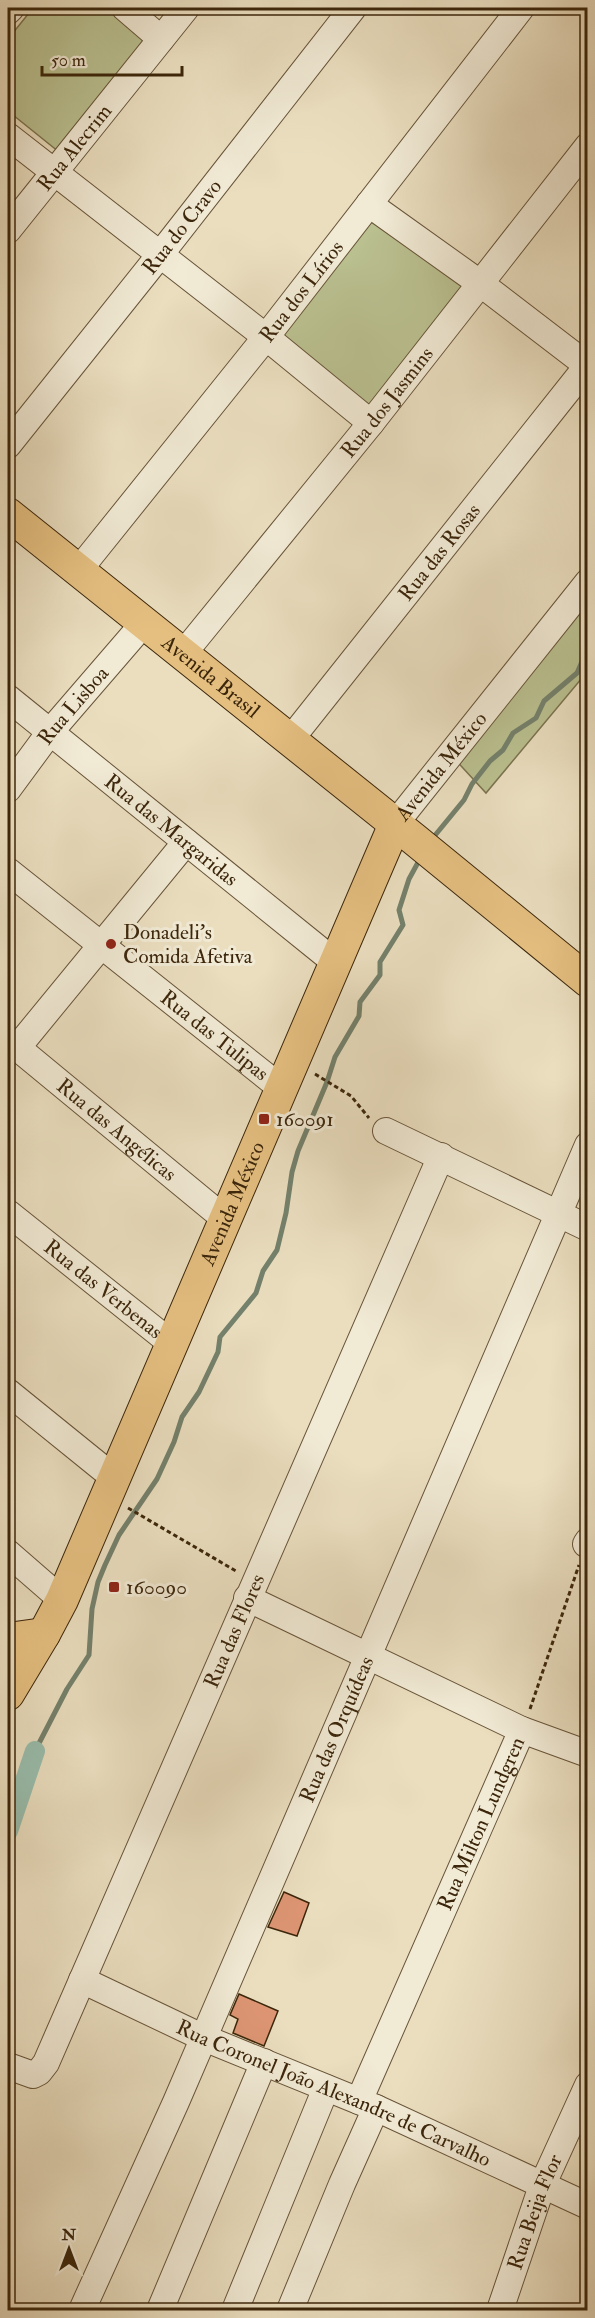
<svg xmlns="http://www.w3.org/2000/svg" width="595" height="2318" font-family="'IM FELL Double Pica',serif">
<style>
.green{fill:#bac090;stroke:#7b734e;stroke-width:1.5}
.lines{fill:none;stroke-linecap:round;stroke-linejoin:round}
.stream{stroke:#74816c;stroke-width:5}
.canal{stroke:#99bdac;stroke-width:20}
.building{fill:#dd9573;stroke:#3c260b;stroke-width:1.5}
.minor-casing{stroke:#685438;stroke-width:28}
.major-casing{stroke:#3c260b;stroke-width:34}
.path{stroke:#3c260b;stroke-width:3;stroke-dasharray:4.5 3;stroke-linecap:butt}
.minor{stroke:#f1ead5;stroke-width:26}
.major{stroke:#e5bf80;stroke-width:32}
.poi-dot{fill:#8f2418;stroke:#f1ead5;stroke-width:2}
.labels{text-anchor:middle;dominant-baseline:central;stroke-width:6;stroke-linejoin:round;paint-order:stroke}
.street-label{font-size:21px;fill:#3c260b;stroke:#f1ead5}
.poi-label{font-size:21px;fill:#3c260b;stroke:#f1ead5;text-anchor:start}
</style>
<rect width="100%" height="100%" fill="#eadebf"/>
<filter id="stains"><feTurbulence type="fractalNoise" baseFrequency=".00333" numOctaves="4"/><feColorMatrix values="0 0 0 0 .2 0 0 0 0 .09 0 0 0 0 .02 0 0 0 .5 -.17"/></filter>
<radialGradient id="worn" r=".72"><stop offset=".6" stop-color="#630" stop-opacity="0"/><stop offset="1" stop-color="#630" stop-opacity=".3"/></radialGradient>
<g class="green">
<polygon points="33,8 136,8 165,30 64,156 8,111 8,39"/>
<polygon points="386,204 480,280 373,411 279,336"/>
<polygon points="587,587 587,672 486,793 451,755"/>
</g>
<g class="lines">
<g class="stream">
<polyline points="432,839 464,800 472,784 490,761 503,750 513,733 536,718 544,701 577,673 588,648"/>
<polyline points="35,1751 67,1689 89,1655 92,1609 98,1582 105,1565 119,1535 157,1479 174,1442 182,1417 199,1392 218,1352 220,1337 256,1293 263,1271 277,1250 286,1213 292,1172 298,1151 327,1082 335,1057 359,1016 360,1002 380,975 380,962 403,925 399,910 409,879 421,857"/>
</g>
<polyline class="canal" points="8,1831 35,1751"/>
</g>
<g class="building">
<polygon points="284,1892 309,1903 297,1936 268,1927"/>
<polygon points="239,1994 278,2011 264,2046 233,2033 238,2019 230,2015"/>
</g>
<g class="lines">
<g class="minor-casing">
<g id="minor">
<polyline points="125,8 161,39"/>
<polyline points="8,11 11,8"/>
<polyline points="8,136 266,337 371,423"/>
<polyline points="369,204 481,284 588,366"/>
<path id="s1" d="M8 230 186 8"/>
<path id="s2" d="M8 445 159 256 353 8"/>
<path id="s3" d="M78 571 266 337 521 8"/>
<path id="s4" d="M183 654 371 423 588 146"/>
<path id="s5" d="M8 698 336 963"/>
<path id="s6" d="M290 740 588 365"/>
<path id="s7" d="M8 789 50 732 144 623"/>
<path id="s8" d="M395 824 588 582"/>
<path id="s9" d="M8 871 281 1088"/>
<path id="s10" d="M8 1040 225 1219"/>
<polyline points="17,1048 186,842"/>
<polyline points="386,1131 588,1228"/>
<path id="s11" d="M8 1213 171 1343"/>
<polyline points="8,1392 113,1477"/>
<polyline points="586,1544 588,1541"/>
<polyline points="8,1553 62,1600"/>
<polyline points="247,1598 522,1730 588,1754"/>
<path id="s12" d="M82 1980 204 2038 376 2108 588 2206"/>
<path id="s13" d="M8 2066 33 2075 39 2072 46 2063 441 1156"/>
<path id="s14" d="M359 2101 522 1730"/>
<path id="s15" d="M82 2310 176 2102 588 1145"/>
<polyline points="160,2310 264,2062"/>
<polyline points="235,2310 326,2088"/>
<polyline points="290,2310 342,2184 376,2108"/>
<path id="s16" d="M500 2310 542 2186 588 2085"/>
</g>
</g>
<g class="major-casing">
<g id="major">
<path id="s17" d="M8 514 414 839 588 981"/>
<polyline points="8,1639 44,1634"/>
<path id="s18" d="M8 1694 44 1634 62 1600 395 824"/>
</g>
</g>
<g class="path">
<polyline points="315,1074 351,1096 369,1118"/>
<polyline points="128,1508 236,1571"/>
<polyline points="530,1709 579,1565"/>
</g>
<use href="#minor" class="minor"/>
<use href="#major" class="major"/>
</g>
<g class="poi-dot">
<circle cx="111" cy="944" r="6"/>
<rect x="258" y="1113" width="12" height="12" rx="3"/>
<rect x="108" y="1581" width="12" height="12" rx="3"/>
</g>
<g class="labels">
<g class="street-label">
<text stroke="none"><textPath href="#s1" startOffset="106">Rua Alecrim</textPath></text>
<text stroke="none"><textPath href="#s2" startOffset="279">Rua do Cravo</textPath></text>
<text stroke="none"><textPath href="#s3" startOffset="358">Rua dos Lírios</textPath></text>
<text stroke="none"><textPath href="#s4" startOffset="324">Rua dos Jasmins</textPath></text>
<text stroke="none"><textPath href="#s6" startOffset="240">Rua das Rosas</textPath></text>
<text stroke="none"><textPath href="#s17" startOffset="260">Avenida Brasil</textPath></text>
<text stroke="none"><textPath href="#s7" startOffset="106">Rua Lisboa</textPath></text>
<text stroke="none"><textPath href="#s8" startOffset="74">Avenida México</textPath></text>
<text stroke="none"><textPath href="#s5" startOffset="210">Rua das Margaridas</textPath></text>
<text stroke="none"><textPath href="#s9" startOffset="264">Rua das Tulipas</textPath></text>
<text stroke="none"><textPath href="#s10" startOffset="141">Rua das Angélicas</textPath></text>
<text stroke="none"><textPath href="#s18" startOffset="540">Avenida México</textPath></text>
<text stroke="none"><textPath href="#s11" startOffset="122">Rua das Verbenas</textPath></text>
<text stroke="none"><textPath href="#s13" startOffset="516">Rua das Flores</textPath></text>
<text stroke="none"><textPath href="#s15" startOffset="634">Rua das Orquídeas</textPath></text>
<text stroke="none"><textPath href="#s14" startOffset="303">Rua Milton Lundgren</textPath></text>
<text stroke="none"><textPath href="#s12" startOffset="276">Rua Coronel João Alexandre de Carvalho</textPath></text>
<text stroke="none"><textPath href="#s16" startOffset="104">Rua Beija Flor</textPath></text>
</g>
<g class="poi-label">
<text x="123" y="932">Donadeli's<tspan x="123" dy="24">Comida Afetiva</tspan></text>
<text x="276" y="1119">160091</text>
<text x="126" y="1587">160090</text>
</g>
</g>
<rect width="595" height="2318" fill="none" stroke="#eadebf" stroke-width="30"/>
<rect x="9" y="9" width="577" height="2300" fill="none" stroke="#3c260b" stroke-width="3"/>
<rect x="15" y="15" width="565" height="2288" fill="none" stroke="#3c260b" stroke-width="1.5"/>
<g transform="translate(69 2249)" stroke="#f1ead5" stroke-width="4.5" paint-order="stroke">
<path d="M0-4.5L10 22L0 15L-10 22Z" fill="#3c260b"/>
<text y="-9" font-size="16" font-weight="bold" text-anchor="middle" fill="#3c260b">N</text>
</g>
<path d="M42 66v9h140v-9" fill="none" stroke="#3c260b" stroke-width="3"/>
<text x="51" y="66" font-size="18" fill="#3c260b" stroke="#f1ead5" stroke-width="4.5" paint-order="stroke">50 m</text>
<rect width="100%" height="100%" filter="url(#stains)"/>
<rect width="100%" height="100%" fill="url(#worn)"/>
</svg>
